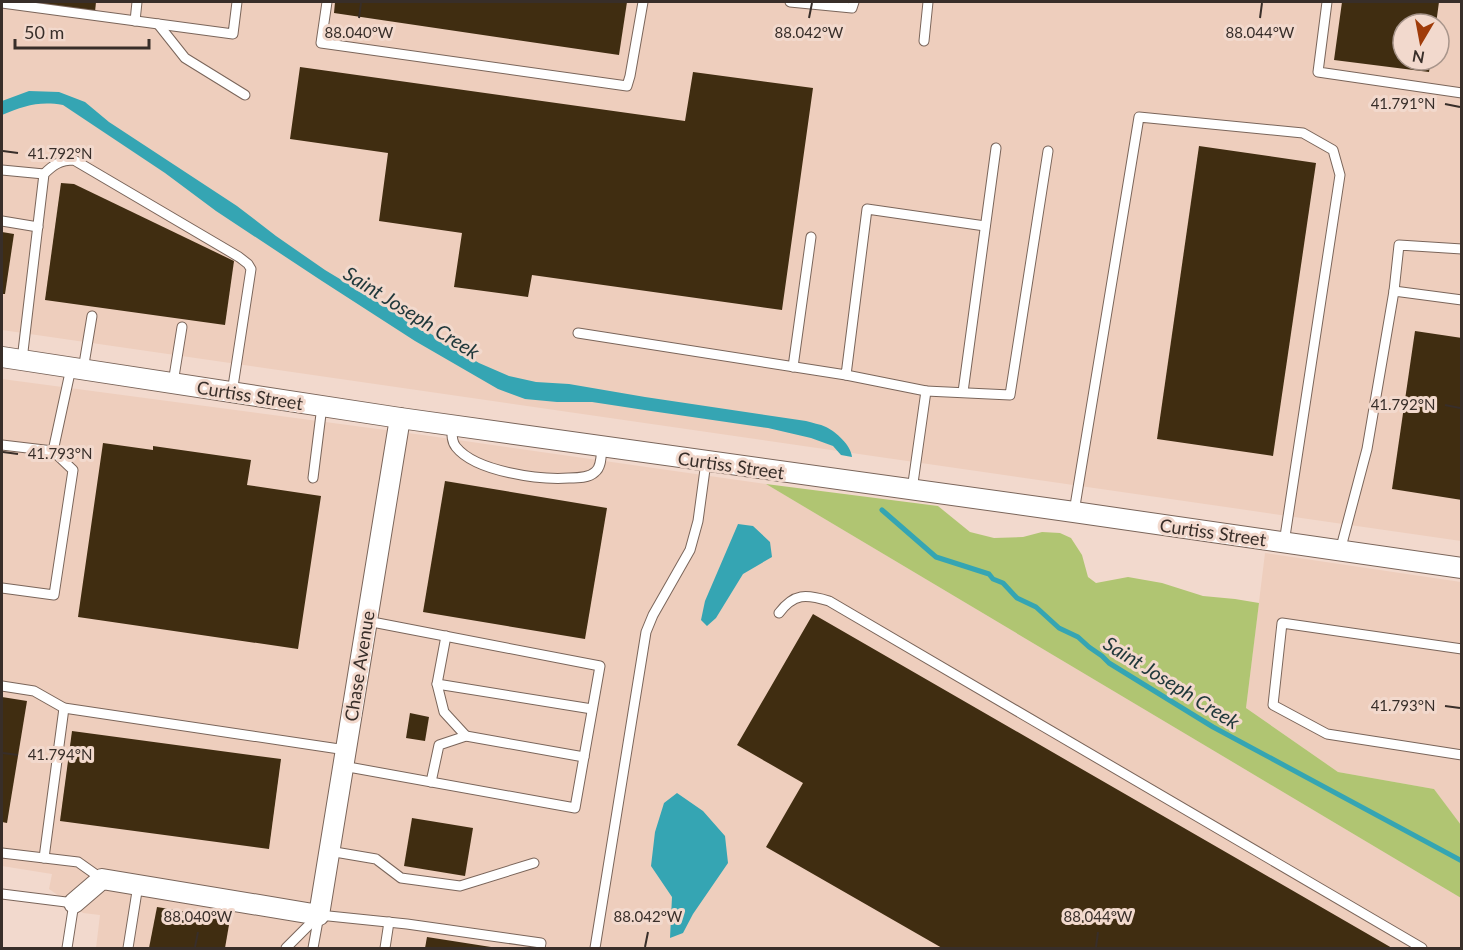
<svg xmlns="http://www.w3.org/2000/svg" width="1463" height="950" font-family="Lato,sans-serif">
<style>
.built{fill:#eecebd;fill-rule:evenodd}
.green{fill:#b0c572}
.water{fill:#35a5b3}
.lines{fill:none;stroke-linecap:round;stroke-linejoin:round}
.stream{stroke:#35a5b3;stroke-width:5}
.building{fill:#402d11}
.lane-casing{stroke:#7a655a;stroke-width:11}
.street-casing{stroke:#7a655a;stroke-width:22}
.lane{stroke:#fff;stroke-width:9}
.street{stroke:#fff;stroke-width:20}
.ticks{fill:none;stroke:#382e29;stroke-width:2}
.labels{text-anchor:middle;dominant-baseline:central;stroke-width:6;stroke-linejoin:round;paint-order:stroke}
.street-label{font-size:18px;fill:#382e29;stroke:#f2d9cd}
.water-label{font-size:20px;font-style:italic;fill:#1f373a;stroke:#f2d9cd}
.ticks-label{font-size:15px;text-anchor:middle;fill:#382e29;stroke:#f2d9cd;stroke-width:6;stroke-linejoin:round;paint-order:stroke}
</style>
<rect width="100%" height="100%" fill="#f2d9cd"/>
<g class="built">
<path d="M2 2H1461V541L2 330ZM1403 24H1439V60H1403Z"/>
<polygon points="2,379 423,435 766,484 1461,898 1461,948 96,948 100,915 83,913 49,889 52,874 2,866"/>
<polygon points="1265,553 1461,582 1461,825 1434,789 1338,772 1246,708"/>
</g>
<polygon class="green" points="766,484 938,506 970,532 994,538 1023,537 1042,532 1060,533 1071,538 1082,555 1088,577 1096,583 1128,577 1162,583 1203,596 1235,599 1259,603 1246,708 1338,772 1434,789 1461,825 1461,898"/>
<g class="water">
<path d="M29 91 59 92 85 102 109 122 237 206 276 236 325 270 479 363 509 376 536 382 569 384 645 397 806 421C812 423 820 424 826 427 836 432 851 445 852 457L841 455 833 446 811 438 768 428 651 411 592 402H557L525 399 498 389 415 341 322 281 216 211 165 173 63 105C38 101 24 106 2 115V101Z"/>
<polygon points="738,524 753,526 770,542 772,557 743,574 716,618 707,626 701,620 705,601"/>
<polygon points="677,793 703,811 725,836 728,863 693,914 683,933 670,938 672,897 651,866 655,832 664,803"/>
</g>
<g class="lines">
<polyline class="stream" points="882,510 936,557 989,574 993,579 1003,583 1017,598 1036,607 1059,628 1078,637 1089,647 1102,656 1109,663 1213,727 1462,861"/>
</g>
<g class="building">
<polygon points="31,2 96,2 95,12 31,3"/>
<polygon points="335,2 627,2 619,55 334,13"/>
<polygon points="1342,2 1439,2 1436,24 1403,24 1403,60 1431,60 1429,72 1334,60"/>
<polygon points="300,67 685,121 693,72 813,88 782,310 532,275 528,297 454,287 462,233 379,221 388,153 290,139"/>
<polygon points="1199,146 1316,163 1273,456 1157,439"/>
<polygon points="61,183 74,184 234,261 225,325 45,300"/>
<polygon points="2,232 14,234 5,294 2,294"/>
<polygon points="1415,331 1462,338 1462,500 1392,489"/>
<polygon points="103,443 153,450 153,446 251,460 247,485 321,496 298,649 78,617"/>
<polygon points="445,481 607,508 585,639 423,612"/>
<polygon points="813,614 1392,948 942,948 766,847 803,783 737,745"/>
<polygon points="2,697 27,701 7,823 2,822"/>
<polygon points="410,713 429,717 425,741 406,738"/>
<polygon points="72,731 281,759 269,849 60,821"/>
<polygon points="412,818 473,828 465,876 404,866"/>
<polygon points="157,907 230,919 225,948 149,948"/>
<polygon points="427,937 491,947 491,948 425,948"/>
</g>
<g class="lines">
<g class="lane-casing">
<g id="lane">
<polyline points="327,2 321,43 627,86 630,76 643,2"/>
<polyline points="790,2 852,8 854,2"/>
<polyline points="1327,2 1318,72 1462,93"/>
<polyline points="2,3 233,34 237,2"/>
<polyline points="135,21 137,2"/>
<polyline points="158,24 185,58 245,95"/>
<polyline points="924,41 928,2"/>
<polyline points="2,170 44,174"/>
<polyline points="2,221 38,227"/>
<polyline points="1394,291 1399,245 1462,249"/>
<polyline points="578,333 846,375 867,209 985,226"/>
<path d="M22 360 44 174C53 165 60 160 74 160L239 257 248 264 251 269 232 393"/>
<polyline points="793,367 811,237"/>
<polyline points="83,370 92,316"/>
<polyline points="846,375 926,391"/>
<polyline points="173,383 182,327"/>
<polyline points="963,392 996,148"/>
<path d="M452 425C452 433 451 441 456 447 476 472 540 480 569 478 578 478 589 478 595 472 602 467 601 454 602 446"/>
<polyline points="2,445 53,451 73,470 54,595 2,588"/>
<polyline points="53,451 71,368"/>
<polyline points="313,478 322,406"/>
<polyline points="912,490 926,391 1010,395 1048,151"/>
<polyline points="1074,512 1139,117 1303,133 1333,150 1340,175 1284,543"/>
<polyline points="1340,551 1367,449 1394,291 1462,300"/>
<path d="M779 613C794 593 806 594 829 601L1422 948"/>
<polyline points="446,636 437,684 592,709"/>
<polyline points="1462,649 1282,623 1273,705 1327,734 1462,755"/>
<polyline points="437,684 444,712 466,736"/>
<polyline points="2,686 34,691 64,708 346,750"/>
<polyline points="343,766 575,808 600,666 367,621"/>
<polyline points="431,782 439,745 466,736 584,757"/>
<polyline points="329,851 376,859 401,878 460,886 534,863"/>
<polyline points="2,853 78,862 102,879"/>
<polyline points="44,858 64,708"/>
<polyline points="2,894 74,903 67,948"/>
<polyline points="319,915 407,924 541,943 540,948"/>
<polyline points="128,948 138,885"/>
<polyline points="286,948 319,915"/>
<polyline points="313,948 319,915"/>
<polyline points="385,948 389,922"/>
<polyline points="595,948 646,632 653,615 690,550 698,521 706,462"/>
</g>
</g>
<g class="street-casing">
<g id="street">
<polyline points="2,357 400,418 1074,512 1462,568"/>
<polyline points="74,903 102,879 319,915 400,418"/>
</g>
</g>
<use href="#lane" class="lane"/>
<use href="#street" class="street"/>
</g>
<path class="ticks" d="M359 18 361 3M809 18 812 3M1260 18 1262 3M1445 104 1460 107M3 151 18 153M1445 405 1460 408M3 452 18 454M1445 706 1460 708M3 753 18 755M195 947 198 932M645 947 648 932M1096 947 1098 932"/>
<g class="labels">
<g class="street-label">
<text transform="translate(250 395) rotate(9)">Curtiss Street</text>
<text transform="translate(731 465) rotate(8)">Curtiss Street</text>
<text transform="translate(1213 532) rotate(8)">Curtiss Street</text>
<text transform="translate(359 666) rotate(-81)">Chase Avenue</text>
</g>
<g class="water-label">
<text transform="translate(412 312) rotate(32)">Saint Joseph Creek</text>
<text transform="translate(1172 682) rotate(32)">Saint Joseph Creek</text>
</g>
</g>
<g class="ticks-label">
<text x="359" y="38">88.040°W</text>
<text x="809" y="38">88.042°W</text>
<text x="1260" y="38">88.044°W</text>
<text x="1403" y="109">41.791°N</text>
<text x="60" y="159">41.792°N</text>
<text x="1403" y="410">41.792°N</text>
<text x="60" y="459">41.793°N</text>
<text x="1403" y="711">41.793°N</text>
<text x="60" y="760">41.794°N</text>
<text x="198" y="922">88.040°W</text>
<text x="648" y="922">88.042°W</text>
<text x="1098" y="922">88.044°W</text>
</g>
<rect width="1463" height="950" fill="none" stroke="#382e29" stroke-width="6"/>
<g transform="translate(1421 42) rotate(190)"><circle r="28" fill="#f2d9cd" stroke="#a8958b" stroke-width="1.5"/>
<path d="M0-4.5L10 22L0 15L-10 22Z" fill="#9f3b09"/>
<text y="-9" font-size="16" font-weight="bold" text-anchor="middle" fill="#382e29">N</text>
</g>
<path d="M15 39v9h134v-9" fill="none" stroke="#382e29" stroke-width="3"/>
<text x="24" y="39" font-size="18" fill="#382e29" stroke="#f2d9cd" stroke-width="4.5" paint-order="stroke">50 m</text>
</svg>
